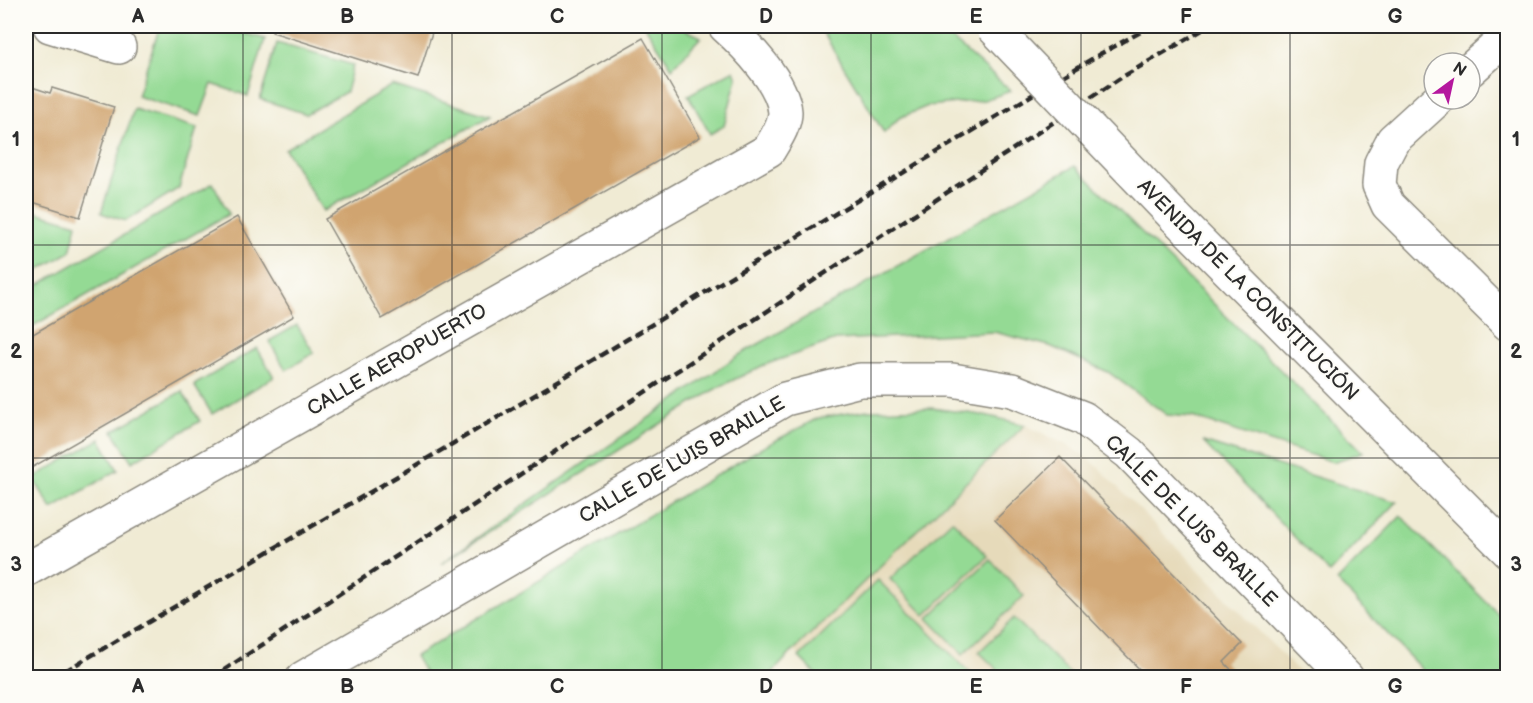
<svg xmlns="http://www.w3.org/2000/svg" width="1533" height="703" font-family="'Balsamiq Sans',sans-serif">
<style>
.built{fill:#e6daba}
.green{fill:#94da94;stroke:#608260;stroke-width:1.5}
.building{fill:#d0a46f}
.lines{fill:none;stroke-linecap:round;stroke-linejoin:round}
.minor-casing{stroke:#8e8b80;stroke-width:36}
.minor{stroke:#fff;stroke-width:33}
.rail{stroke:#2b2b2b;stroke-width:4.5;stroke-dasharray:9 4.5;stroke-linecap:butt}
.minor-bridge-casing{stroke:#8e8b80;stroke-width:36;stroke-linecap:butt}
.minor-bridge{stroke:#fff;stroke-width:33}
.grid{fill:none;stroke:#2b2b2b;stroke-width:1.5;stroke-opacity:0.55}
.labels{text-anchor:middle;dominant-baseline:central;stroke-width:4.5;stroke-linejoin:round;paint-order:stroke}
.street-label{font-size:20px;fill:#2b2b2b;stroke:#fdfcf7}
.neatline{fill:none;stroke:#2b2b2b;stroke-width:2}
.grid-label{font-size:20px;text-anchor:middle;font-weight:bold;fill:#2b2b2b}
</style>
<rect width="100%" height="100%" fill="#fdfcf7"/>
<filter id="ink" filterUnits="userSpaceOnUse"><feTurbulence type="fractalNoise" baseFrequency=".0167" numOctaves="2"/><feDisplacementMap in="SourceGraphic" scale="12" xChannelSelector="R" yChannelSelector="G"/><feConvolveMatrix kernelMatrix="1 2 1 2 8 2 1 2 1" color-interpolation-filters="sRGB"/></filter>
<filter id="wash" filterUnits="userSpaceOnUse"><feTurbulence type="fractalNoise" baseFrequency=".008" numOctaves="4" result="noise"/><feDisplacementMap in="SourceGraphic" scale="24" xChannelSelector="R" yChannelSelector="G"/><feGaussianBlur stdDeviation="1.35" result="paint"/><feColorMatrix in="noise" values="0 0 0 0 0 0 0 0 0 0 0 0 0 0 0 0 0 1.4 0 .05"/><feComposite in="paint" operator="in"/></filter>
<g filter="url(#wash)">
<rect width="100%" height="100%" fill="#f0ebd4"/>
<polygon class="built" points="1025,425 1071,447 1093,462 1304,677 819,677 794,650"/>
<g class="green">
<polygon points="160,26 219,26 265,39 248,96 212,84 200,116 137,96"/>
<polygon points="645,26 678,26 701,37 672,68"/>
<polygon points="819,26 937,26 1011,91 984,100 928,106 899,118 884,133"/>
<polygon points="277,43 353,65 346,92 306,114 260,99"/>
<polygon points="734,70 737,78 724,126 710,134 688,95"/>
<polygon points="392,85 490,116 323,211 285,149"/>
<polygon points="134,109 197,128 179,188 126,221 101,213"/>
<polygon points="1075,166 1363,452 1333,462 1192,417 1167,415 1108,372 1050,346 994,332 836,340 764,365 717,388 441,563 739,355"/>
<polygon points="213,183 229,214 26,330 26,292"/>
<polygon points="26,209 77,224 70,252 26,277"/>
<polygon points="297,325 314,353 286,370 269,341"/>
<polygon points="257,348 274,377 212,414 194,385"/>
<polygon points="182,391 200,421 132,462 113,431"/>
<polygon points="932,408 989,416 1025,425 794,650 768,677 427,677 415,656 758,450 818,418 868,410"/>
<polygon points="100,439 118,470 52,509 33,478"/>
<polygon points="1203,442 1397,502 1329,573"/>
<polygon points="1401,516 1507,623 1507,677 1429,677 1337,581"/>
<polygon points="952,520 987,556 925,615 890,579"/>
<polygon points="990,559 1024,596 963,654 928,618"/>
<polygon points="878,580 974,677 819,677 799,657"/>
<polygon points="1014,618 1073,677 1005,677 979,652"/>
</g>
<g id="blocks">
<g class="building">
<polygon points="273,26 434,26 418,78 272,32"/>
<polygon points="643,38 700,137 382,319 325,219"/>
<polygon points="26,85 50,93 52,88 114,107 80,217 26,200"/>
<polygon points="237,217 294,316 26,471 26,338"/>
<polygon points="1060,457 1242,644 1224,662 1239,678 1148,678 995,520"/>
</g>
</g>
</g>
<g filter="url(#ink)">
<use href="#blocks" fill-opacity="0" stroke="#8e8b80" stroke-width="1.5"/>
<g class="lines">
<g class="minor-casing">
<g id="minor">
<polyline points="50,26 119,47"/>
<polyline points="1470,70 1508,36"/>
<polyline points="1438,99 1393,140 1381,163 1379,185 1388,205 1508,324"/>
<polyline points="1175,217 1508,551"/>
<path d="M26 570 769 150C776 138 785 125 785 112 783 82 745 44 725 26"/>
<polyline points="303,678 785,399 860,380 952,380 1012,390 1083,418 1129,453 1347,678"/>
</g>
</g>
<use href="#minor" class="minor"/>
<g class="rail">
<polyline points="53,678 505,413 1100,54 1152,26"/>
<polyline points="212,678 1119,79 1209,26"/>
</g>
<g class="minor-bridge-casing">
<polyline id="minor-bridge" points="992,26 1175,217"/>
</g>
<use href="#minor-bridge" class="minor-bridge"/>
</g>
</g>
<path class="grid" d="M243 26V678M452 26V678M662 26V678M871 26V678M1081 26V678M1290 26V678M26 245H1508M26 458H1508"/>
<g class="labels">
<g class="street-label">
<text transform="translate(1248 290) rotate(45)">AVENIDA DE LA CONSTITUCIÓN</text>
<text transform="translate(397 360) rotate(-30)">CALLE AEROPUERTO</text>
<text transform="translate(682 460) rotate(-30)">CALLE DE LUIS BRAILLE</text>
<text transform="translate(1191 521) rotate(45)">CALLE DE LUIS BRAILLE</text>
</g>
</g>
<rect width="1533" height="703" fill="none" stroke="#fdfcf7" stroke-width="66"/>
<g transform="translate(1452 81) rotate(33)"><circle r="28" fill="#fdfcf7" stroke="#a9a8a5" stroke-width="1.5"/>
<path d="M0-4.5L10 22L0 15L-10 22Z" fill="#b5179e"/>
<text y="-9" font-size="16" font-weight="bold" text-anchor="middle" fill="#2b2b2b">N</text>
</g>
<rect x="33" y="33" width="1467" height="637" class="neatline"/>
<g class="grid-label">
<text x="138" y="23">A</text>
<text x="347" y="23">B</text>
<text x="557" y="23">C</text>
<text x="766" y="23">D</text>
<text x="976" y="23">E</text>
<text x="1186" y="23">F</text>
<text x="1395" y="23">G</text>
<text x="16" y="146">1</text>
<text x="1516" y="146">1</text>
<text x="16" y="358">2</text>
<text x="1516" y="358">2</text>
<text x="16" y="571">3</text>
<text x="1516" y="571">3</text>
<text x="138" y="693">A</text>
<text x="347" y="693">B</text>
<text x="557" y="693">C</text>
<text x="766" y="693">D</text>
<text x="976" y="693">E</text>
<text x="1186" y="693">F</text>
<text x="1395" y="693">G</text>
</g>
</svg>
